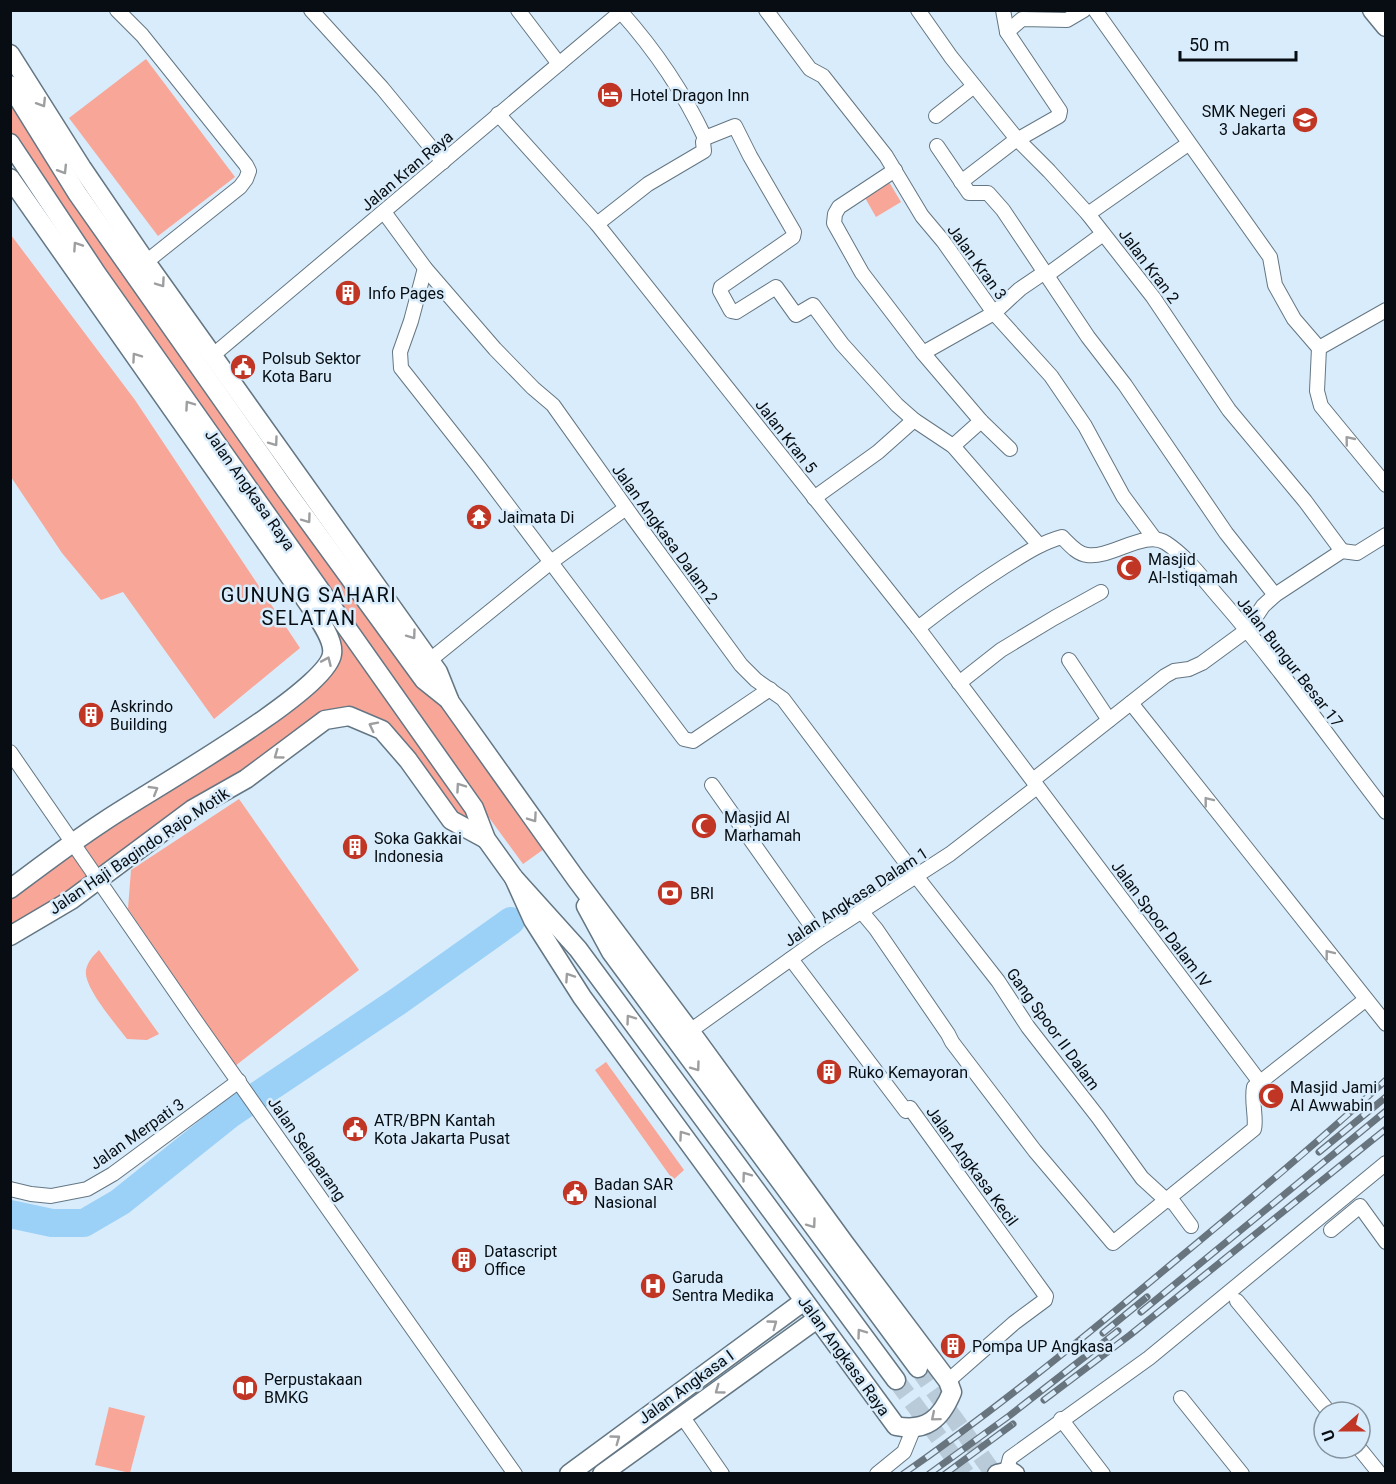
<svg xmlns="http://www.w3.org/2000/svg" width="1396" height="1484" font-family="Roboto,sans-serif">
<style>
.green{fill:#f7a698}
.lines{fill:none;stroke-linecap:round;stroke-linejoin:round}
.river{stroke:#9bd0f7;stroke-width:28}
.secondary-tunnel{stroke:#b9cbd8;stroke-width:18;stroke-dasharray:18 9;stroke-linecap:butt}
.street-casing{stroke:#647683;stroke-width:16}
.secondary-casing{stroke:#647683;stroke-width:21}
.street{stroke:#fff;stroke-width:14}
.secondary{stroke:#fff;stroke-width:18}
.rail-casing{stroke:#68747e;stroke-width:7}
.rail{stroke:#d8ecfb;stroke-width:4.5;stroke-dasharray:14;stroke-linecap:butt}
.oneway{stroke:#9c9ea0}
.labels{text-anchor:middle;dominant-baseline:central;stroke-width:5;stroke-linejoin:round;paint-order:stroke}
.poi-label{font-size:16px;fill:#070d12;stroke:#d8ecfb;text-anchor:start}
.street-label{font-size:16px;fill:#070d12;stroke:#d8ecfb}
.quarter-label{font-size:20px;letter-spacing:1.5px;fill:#070d12;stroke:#d8ecfb}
</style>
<rect width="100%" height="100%" fill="#d8ecfb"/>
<g class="green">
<polygon points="146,59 235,177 158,236 69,118"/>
<polygon points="10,86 77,195 551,844 523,864 419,722 486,839 451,820 382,730 325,720 11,938 11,890 318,677 332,654 11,143"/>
<polygon points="889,182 901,202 876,217 864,196"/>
<polygon points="11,235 135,400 300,648 214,719 123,592 101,600 62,553 11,477"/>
<polygon points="239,799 359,970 235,1066 128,909 131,870"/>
<path d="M99 950 159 1034 147 1040 127 1039C116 1024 83 987 86 970 88 961 93 956 99 950Z"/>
<polygon points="606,1062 684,1170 673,1180 595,1070"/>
<polygon points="109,1407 145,1416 130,1473 95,1465"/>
</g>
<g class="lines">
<polyline class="river" points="10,1214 52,1223 84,1223 120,1202 230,1114 397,1002 511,921"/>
<g class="secondary-tunnel">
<polyline points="918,1368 994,1474"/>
<polyline points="896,1380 966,1474"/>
</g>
<g class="street-casing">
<g id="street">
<polyline points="117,10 142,35 246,165 249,171 246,179 240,187 146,262"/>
<polyline points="311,10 382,88 443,162"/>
<polyline points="518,10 559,64"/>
<polyline points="766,10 810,69 823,76 886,156 922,216 943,241 994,313 1051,376 1085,426 1123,496 1154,538"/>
<polyline points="918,10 951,57 1017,139 1049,171 1088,214 1153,297 1229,410 1305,501 1342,551"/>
<polyline points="1003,10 1007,32 1060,111 1059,116 1017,140"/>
<polyline points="1095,10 1270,257 1275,285 1294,319 1319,348"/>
<path d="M621 12C655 50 683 91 705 138L735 126 750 156 794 232 793 237 721 287 720 291 731 311 736 312 776 287 796 315 813 305 842 344 897 405 914 420 953 446 1039 545"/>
<polyline points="1007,32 1022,19 1067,20 1084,10"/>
<polyline points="498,114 597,224 918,628 1259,1081"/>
<polyline points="936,116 974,86"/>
<polyline points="937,146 969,193 988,193 1003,210 1088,337 1125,385 1226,533 1275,595"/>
<polyline points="895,170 839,207 835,214 834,223 862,273 923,353"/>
<polyline points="961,182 1017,139"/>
<polyline points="384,212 425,268 495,349 533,388 553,405 634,519 741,665 756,680 783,699 916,876 998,981 1028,1027 1098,1117 1142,1178 1166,1200 1174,1203 1191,1226"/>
<polyline points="1088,214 1188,144"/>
<polyline points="597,224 648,184 704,151 703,142 705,138"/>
<polyline points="425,268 411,321 400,352 401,368 479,467 684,739 693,741 770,689"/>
<polyline points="1047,275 1103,234"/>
<polyline points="1319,348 1317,391 1321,406 1386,485"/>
<polyline points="1319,348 1386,310"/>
<polyline points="212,356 623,10"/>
<polyline points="953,446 981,421"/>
<polyline points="1010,449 981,421 923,353 994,313 1020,289 1045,272"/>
<polyline points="814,498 878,452 914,420"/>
<path d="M918 628C946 606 975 585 1005 566 1023 555 1040 543 1062 537 1069 544 1077 554 1087 555 1111 559 1145 529 1166 543 1189 558 1205 582 1223 602 1281 669 1332 742 1386 812"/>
<polyline points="430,660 551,562 626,508"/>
<polyline points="1069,660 1109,720"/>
<polyline points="959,683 1001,650 1054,618 1101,592"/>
<polyline points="1131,703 1386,1024"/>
<polyline points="10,752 197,1023 515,1474"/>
<polyline points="1033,780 1165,676 1174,671 1189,669 1202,663 1247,630 1263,606 1275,595 1342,551 1357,553 1386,535"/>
<polyline points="712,785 820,938"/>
<path d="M861 911 876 929 948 1034 952 1042 1035 1151 1113 1243 1254 1129C1257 1120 1251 1101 1254 1087L1365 1000"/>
<polyline points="791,959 906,1111 910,1108 1046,1296 1045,1300 1014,1323 948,1381"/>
<polyline points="690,1031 820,938 950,854 1037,787"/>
<polyline points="10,1189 31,1194 51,1196 87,1189 113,1174 239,1081"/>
<polyline points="1331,1230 1360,1206 1386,1242"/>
<polyline points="1237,1301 1329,1412"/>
<polyline points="1181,1398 1242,1474"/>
<polyline points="682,1416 722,1474"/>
<polyline points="1061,1419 1103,1474"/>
<polyline points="1359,1448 1380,1474"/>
<polyline points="1010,1471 1008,1466 1010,1458 1149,1358 1386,1163"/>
<polyline points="877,1474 904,1452 913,1430"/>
</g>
</g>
<g class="secondary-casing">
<g id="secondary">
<polyline points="1372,10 1386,27"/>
<path d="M10 54 82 168 146 262 438 672 450 702 576 879 690 1031 845 1244 948 1381 952 1392C941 1419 926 1432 896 1426L582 997 533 920 514 878"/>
<polyline points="10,85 77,193 285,489 424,680 449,700"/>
<polyline points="10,143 97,274 474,808 486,839 514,878 578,949 896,1380"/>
<path d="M10 178 302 594C311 609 335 637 332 654 327 692 140 796 103 822 71 843 41 866 10 889"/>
<polyline points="586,906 611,952 918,1368"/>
<polyline points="10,936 71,900 193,809 246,779 325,720 349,716 382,730 408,760 451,820 486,839"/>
<polyline points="569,1474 804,1301"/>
<polyline points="602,1474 817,1319"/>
<polyline points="997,1474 1010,1471 1015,1474"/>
</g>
</g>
<use href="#street" class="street"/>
<use href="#secondary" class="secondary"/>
<g class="rail-casing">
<g id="rail">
<polyline points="1319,1152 1386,1097"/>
<polyline points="1141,1312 1386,1111"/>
<polyline points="1103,1333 1147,1297"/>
<polyline points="1044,1400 1130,1335 1386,1129"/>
<path d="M903 1474C995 1410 1082 1339 1168 1267 1242 1206 1315 1145 1386 1080"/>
<polyline points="929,1474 1009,1416 1118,1331"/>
<polyline points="945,1474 1013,1424"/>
</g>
</g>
<use href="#rail" class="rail"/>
</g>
<defs><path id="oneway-chevron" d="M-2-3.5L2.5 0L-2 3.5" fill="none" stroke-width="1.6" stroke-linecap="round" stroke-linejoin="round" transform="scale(1.5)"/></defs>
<g class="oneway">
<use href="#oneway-chevron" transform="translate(42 103) rotate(58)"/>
<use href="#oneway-chevron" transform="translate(63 170) rotate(58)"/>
<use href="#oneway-chevron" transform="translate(77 246) rotate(-124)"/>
<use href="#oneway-chevron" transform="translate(161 283) rotate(55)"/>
<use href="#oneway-chevron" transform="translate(136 357) rotate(-125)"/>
<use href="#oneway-chevron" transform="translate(189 405) rotate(-125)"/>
<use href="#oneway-chevron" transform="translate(1349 440) rotate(-129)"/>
<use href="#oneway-chevron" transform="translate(274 442) rotate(54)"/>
<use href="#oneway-chevron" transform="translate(307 519) rotate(54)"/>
<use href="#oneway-chevron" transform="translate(412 635) rotate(54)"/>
<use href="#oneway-chevron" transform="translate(327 661) rotate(-66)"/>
<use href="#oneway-chevron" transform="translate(373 726) rotate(-153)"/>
<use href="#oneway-chevron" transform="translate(278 755) rotate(144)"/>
<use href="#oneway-chevron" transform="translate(460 787) rotate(-125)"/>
<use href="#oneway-chevron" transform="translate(154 790) rotate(-31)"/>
<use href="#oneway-chevron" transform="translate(1208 801) rotate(-128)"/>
<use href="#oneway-chevron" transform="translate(533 818) rotate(55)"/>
<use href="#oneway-chevron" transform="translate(1329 954) rotate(-128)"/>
<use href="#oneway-chevron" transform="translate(569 977) rotate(-124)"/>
<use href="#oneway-chevron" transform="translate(630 1019) rotate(-126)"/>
<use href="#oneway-chevron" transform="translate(696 1067) rotate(54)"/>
<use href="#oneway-chevron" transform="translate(683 1135) rotate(-125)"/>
<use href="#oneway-chevron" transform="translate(746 1176) rotate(-126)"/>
<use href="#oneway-chevron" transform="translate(812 1224) rotate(54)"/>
<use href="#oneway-chevron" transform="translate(773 1324) rotate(-36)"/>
<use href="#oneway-chevron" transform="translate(861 1333) rotate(-126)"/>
<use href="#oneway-chevron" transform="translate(719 1390) rotate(144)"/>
<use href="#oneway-chevron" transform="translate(935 1417) rotate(140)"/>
<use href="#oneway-chevron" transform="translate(616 1439) rotate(-36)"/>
</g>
<defs>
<g id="hotel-disc" transform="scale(1.35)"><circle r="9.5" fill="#c13525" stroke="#d8ecfb"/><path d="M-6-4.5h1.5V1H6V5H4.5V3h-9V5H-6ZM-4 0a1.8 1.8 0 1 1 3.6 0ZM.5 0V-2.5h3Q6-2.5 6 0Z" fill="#fff"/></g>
<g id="school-disc" transform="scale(1.35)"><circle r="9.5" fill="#c13525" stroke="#d8ecfb"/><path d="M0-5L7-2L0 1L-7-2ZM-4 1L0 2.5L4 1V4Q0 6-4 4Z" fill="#fff"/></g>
<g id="building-disc" transform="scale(1.35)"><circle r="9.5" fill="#c13525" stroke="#d8ecfb"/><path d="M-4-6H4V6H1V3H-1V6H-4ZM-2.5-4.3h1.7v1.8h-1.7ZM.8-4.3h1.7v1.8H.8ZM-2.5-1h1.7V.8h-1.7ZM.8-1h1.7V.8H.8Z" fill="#fff"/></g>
<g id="civic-disc" transform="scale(1.35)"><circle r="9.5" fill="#c13525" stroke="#d8ecfb"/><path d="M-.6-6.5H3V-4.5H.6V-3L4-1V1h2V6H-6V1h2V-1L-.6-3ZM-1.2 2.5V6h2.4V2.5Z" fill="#fff"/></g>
<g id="temple-disc" transform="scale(1.35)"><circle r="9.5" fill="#c13525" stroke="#d8ecfb"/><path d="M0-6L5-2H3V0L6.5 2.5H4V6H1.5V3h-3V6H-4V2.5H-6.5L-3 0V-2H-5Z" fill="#fff"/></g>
<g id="mosque-disc" transform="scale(1.35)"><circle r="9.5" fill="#c13525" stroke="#d8ecfb"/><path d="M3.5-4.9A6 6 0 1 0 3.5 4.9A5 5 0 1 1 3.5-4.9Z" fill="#fff"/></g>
<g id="bank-disc" transform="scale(1.35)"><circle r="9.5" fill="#c13525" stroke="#d8ecfb"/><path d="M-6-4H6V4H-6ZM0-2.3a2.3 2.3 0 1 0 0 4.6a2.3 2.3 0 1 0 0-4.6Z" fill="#fff"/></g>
<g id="hospital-disc" transform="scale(1.35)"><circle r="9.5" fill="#c13525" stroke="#d8ecfb"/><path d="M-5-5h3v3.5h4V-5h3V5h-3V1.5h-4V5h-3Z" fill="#fff"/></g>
<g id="library-disc" transform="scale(1.35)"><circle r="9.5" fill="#c13525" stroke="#d8ecfb"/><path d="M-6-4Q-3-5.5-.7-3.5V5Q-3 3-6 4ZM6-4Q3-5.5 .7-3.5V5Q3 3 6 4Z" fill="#fff"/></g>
</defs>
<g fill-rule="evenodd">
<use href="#hotel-disc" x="610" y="95"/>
<use href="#school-disc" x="1305" y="120"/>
<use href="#building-disc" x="348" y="293"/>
<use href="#civic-disc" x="243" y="367"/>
<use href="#temple-disc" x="479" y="517"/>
<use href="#mosque-disc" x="1129" y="568"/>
<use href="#building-disc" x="91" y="715"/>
<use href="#mosque-disc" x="704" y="826"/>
<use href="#building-disc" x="355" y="847"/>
<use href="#bank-disc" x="670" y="893"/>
<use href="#building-disc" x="829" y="1072"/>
<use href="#mosque-disc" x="1271" y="1096"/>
<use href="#civic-disc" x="355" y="1129"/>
<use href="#civic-disc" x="575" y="1193"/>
<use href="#building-disc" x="464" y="1260"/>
<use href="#hospital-disc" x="653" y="1286"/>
<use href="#building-disc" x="953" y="1346"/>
<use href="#library-disc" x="245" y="1388"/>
</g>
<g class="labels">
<g class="poi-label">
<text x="630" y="95">Hotel Dragon Inn</text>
<text x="1286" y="111" text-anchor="end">SMK Negeri<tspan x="1286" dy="18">3 Jakarta</tspan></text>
<text x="368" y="293">Info Pages</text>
<text x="262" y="358">Polsub Sektor<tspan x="262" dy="18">Kota Baru</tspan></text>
<text x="498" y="517">Jaimata Di</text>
<text x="1148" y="559">Masjid<tspan x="1148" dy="18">Al-Istiqamah</tspan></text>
<text x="110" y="706">Askrindo<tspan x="110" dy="18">Building</tspan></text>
<text x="724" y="817">Masjid Al<tspan x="724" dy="18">Marhamah</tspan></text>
<text x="374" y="838">Soka Gakkai<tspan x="374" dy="18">Indonesia</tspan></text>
<text x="690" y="893">BRI</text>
<text x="848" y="1072">Ruko Kemayoran</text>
<text x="1290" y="1087">Masjid Jami<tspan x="1290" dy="18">Al Awwabin</tspan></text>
<text x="374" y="1120">ATR/BPN Kantah<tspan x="374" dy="18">Kota Jakarta Pusat</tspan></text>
<text x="594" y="1184">Badan SAR<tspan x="594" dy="18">Nasional</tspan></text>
<text x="484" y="1251">Datascript<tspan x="484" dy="18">Office</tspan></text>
<text x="672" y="1277">Garuda<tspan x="672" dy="18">Sentra Medika</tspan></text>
<text x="972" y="1346">Pompa UP Angkasa</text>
<text x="264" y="1379">Perpustakaan<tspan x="264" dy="18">BMKG</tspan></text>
</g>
<g class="street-label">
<text transform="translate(407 171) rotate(-40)">Jalan Kran Raya</text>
<text transform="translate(977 262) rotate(54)">Jalan Kran 3</text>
<text transform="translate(1149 266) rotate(53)">Jalan Kran 2</text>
<text transform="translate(786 436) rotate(52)">Jalan Kran 5</text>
<text transform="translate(250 490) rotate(55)">Jalan Angkasa Raya</text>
<text transform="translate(665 534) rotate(54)">Jalan Angkasa Dalam 2</text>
<text transform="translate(1290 662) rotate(52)">Jalan Bungur Besar 17</text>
<text transform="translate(139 851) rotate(-34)">Jalan Haji Bagindo Rajo Motik</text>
<text transform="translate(856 897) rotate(-33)">Jalan Angkasa Dalam 1</text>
<text transform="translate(1161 924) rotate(53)">Jalan Spoor Dalam IV</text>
<text transform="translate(1053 1029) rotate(54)">Gang Spoor II Dalam</text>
<text transform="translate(137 1134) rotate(-35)">Jalan Merpati 3</text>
<text transform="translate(307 1149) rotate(55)">Jalan Selaparang</text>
<text transform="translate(972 1166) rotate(54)">Jalan Angkasa Kecil</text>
<text transform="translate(844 1356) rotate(54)">Jalan Angkasa Raya</text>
<text transform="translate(686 1387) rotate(-36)">Jalan Angkasa I</text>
</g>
<g class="quarter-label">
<text x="309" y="595">GUNUNG SAHARI<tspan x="309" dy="23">SELATAN</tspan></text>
</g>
</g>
<rect width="1396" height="1484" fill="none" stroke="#070d12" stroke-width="24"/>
<g transform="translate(1342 1430) rotate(249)"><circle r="28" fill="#d8ecfb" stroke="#84939e" stroke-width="1.5"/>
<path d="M0-4.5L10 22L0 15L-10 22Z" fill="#c13525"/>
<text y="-9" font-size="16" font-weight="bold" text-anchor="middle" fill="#070d12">U</text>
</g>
<path d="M1180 51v9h116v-9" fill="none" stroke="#070d12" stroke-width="3"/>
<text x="1189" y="51" font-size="18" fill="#070d12" stroke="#d8ecfb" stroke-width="4.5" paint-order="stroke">50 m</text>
</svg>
